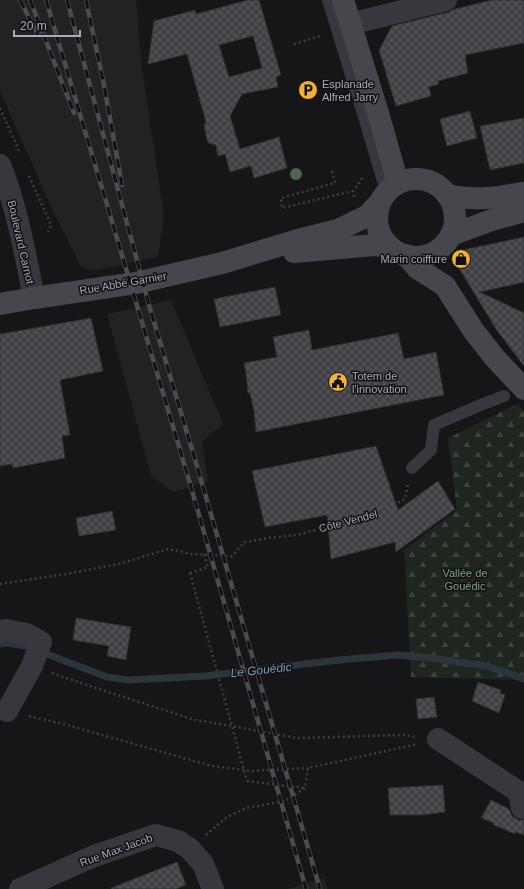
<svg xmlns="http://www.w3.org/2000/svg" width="524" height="889" font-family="Helvetica,sans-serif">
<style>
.built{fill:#222225}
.forest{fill:url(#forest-firs)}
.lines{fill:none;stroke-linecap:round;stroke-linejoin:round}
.stream{stroke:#2c353c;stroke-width:7}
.building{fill:url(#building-cross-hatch);stroke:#303034;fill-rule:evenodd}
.path{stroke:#3d3f44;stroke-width:2.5;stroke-dasharray:2 3;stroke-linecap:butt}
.service{stroke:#37383d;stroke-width:12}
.minor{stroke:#37383d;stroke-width:22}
.tertiary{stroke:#37383d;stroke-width:22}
.secondary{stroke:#45474d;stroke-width:22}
.rail-casing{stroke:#4a4c52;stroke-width:4.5}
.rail{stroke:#111113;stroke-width:3;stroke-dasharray:9;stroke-linecap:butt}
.path-bridge{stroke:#3d3f44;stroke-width:2.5;stroke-dasharray:2 3;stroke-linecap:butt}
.tree{fill:#506452}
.labels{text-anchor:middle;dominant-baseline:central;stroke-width:3;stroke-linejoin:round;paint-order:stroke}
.poi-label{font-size:11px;fill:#a8adb8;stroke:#111113;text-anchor:start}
.street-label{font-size:11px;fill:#a8adb8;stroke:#111113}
.park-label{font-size:11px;fill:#7fa381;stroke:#111113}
.water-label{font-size:12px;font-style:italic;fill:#7f9bb3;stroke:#111113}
</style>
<defs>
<pattern id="forest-firs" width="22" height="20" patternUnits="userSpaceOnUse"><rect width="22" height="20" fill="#1e261f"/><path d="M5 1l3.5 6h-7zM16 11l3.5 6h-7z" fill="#3c433d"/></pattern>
<pattern id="building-cross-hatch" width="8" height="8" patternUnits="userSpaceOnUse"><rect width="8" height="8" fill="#404145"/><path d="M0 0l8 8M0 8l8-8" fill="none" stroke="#595a5e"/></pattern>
</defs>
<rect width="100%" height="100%" fill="#161618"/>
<g class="built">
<polygon points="0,0 136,0 142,68 164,216 158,257 92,271 81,266 52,209 0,91"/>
<polygon points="171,300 223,424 202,441 208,482 173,492 151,476 107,314"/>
<polygon points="324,878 328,889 287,889"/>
</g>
<polygon class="forest" points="517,404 524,411 524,680 411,677 404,550 457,510 448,438"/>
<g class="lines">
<polyline class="stream" points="0,644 6,643 26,646 107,677 129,680 206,676 339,660 398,655 430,658 487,666 524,679"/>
</g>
<g class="building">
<path d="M248 0H259L281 75 276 77 278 87 242 94 230 116 240 149 279 137 287 168 254 178 251 166 230 172 225 154 218 156 216 145 208 143 204 126 206 122 187 54 148 64 154 21 195 10 196 14ZM253 36 262 68 229 77 219 45Z"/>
<polygon points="492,0 524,0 524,43 465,55 468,73 438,81 439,84 429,87 431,96 396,106 379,50 392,26 449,12 455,9"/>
<polygon points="470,111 477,138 447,146 440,119"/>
<polygon points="524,118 524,163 490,170 480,126"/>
<polygon points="524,237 524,282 480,292 524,313 524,366 496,329 454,260 458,251"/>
<polygon points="275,287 281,315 220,327 214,299"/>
<polygon points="91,318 103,371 60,380 70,435 62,436 65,458 13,468 12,464 0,466 0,334"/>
<polygon points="309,330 312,350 398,333 404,359 436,352 444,395 256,432 254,411 250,393 248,393 246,373 244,363 277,357 273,337"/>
<polygon points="376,446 398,510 438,481 455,509 396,552 395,542 331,559 327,515 265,527 252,471"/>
<polygon points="112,511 116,530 79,536 76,518"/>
<polygon points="76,618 131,627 126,660 107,656 109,646 73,640"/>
<polygon points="478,682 501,690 500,693 505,695 499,713 472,701"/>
<polygon points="434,697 437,717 418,719 416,699"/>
<polygon points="443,785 445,812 422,815 390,815 388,788"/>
<polygon points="491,800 509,809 512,816 518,820 524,820 524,835 516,832 515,834 494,825 494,823 481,818"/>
<polygon points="177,862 186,885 176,889 112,889 111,888"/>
</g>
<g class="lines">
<g class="path">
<polyline points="294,44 320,36"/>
<polyline points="0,108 19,151"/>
<polyline points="332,171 335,183 281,198 282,208 353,191"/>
<polyline points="29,176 51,225 48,232"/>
<polyline points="354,197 353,191 363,177"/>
<polyline points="190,573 208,567 204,554"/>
<polyline points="0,584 66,574 119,564 168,549 184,552 189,554 232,556 245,542 268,538 297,535 380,513 405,499 408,484"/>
<polyline points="52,673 90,686 195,720 226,725 297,738 403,735 417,737"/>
<polyline points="29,716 63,724 212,766 252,771 308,768"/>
<polyline points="247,781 304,788"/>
<polyline points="206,835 227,817 246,808 285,801 305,788 308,768 418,744"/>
</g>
<g class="service">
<polyline points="328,0 364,117 383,181 392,187"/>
<polyline points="412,468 431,450 434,425 483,404 504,396"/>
</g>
<g class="minor">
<polyline points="350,24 446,0"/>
<polyline points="0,631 5,630 27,634 41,642 32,666 7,711"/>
<polyline points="438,739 519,792 522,808"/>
<polyline points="20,889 94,856 156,835 178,841 190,849 203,864 213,889"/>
</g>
<path class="tertiary" d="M0 165C17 207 25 253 34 298"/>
<g class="secondary">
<polyline points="343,0 378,113 398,183"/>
<circle cx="416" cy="218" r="39"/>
<path d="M447 195C464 199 481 199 499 197 507 196 515 194 524 193"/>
<polyline points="451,235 492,220 524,211"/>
<polyline points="294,252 375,245 390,247"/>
<polyline points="406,255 417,268 445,286 473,330 494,357 524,389"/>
<polyline points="0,304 34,298 136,283 222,263 298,240 338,230 367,216 380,202"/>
</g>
<g class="rail-casing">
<g id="rail">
<polyline points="20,0 38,35"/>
<polyline points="30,0 74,113"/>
<polyline points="46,0 191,487 306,889"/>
<polyline points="67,0 149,305 199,473 320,889"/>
<polyline points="86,0 104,85 122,185"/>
</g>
</g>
<use href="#rail" class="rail"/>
<polyline class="path-bridge" points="190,573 247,781"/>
</g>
<circle class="tree" cx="296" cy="174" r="6"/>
<defs>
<g id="parking-disc" transform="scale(1)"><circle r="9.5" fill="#f2b134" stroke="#111113"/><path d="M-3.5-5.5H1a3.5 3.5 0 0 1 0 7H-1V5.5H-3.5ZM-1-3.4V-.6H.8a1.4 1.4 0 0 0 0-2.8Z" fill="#111"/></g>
<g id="shop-disc" transform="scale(1)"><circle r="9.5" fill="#f2b134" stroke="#111113"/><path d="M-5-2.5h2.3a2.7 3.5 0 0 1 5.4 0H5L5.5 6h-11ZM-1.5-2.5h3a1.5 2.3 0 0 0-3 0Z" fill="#111"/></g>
<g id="civic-disc" transform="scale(1)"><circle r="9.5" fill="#f2b134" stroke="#111113"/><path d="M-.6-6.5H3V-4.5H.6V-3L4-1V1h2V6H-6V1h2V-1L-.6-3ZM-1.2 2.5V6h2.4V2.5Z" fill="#111"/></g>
</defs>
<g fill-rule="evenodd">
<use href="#parking-disc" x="308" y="90"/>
<use href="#shop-disc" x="461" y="259"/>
<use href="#civic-disc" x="338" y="382"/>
</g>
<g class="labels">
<g class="poi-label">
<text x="322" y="84">Esplanade<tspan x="322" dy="13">Alfred Jarry</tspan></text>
<text x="447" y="259" text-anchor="end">Marin coiffure</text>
<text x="352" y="376">Totem de<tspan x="352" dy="13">l'innovation</tspan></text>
</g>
<g class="street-label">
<text transform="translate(21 242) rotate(77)">Boulevard Carnot</text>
<text transform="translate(123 283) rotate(-10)">Rue Abbé Garnier</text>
<text transform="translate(348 521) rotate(-15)">Côte Vendel</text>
<text transform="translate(116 850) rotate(-20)">Rue Max Jacob</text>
</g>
<g class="park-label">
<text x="465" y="573">Vallée de<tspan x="465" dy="13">Gouédic</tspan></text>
</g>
<g class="water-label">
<text transform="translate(261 670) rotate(-6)">Le Gouédic</text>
</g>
</g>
<path d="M14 30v6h66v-6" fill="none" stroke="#a8adb8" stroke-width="2"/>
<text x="20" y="30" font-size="12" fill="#a8adb8" stroke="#111113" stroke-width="3" paint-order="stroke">20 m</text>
</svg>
